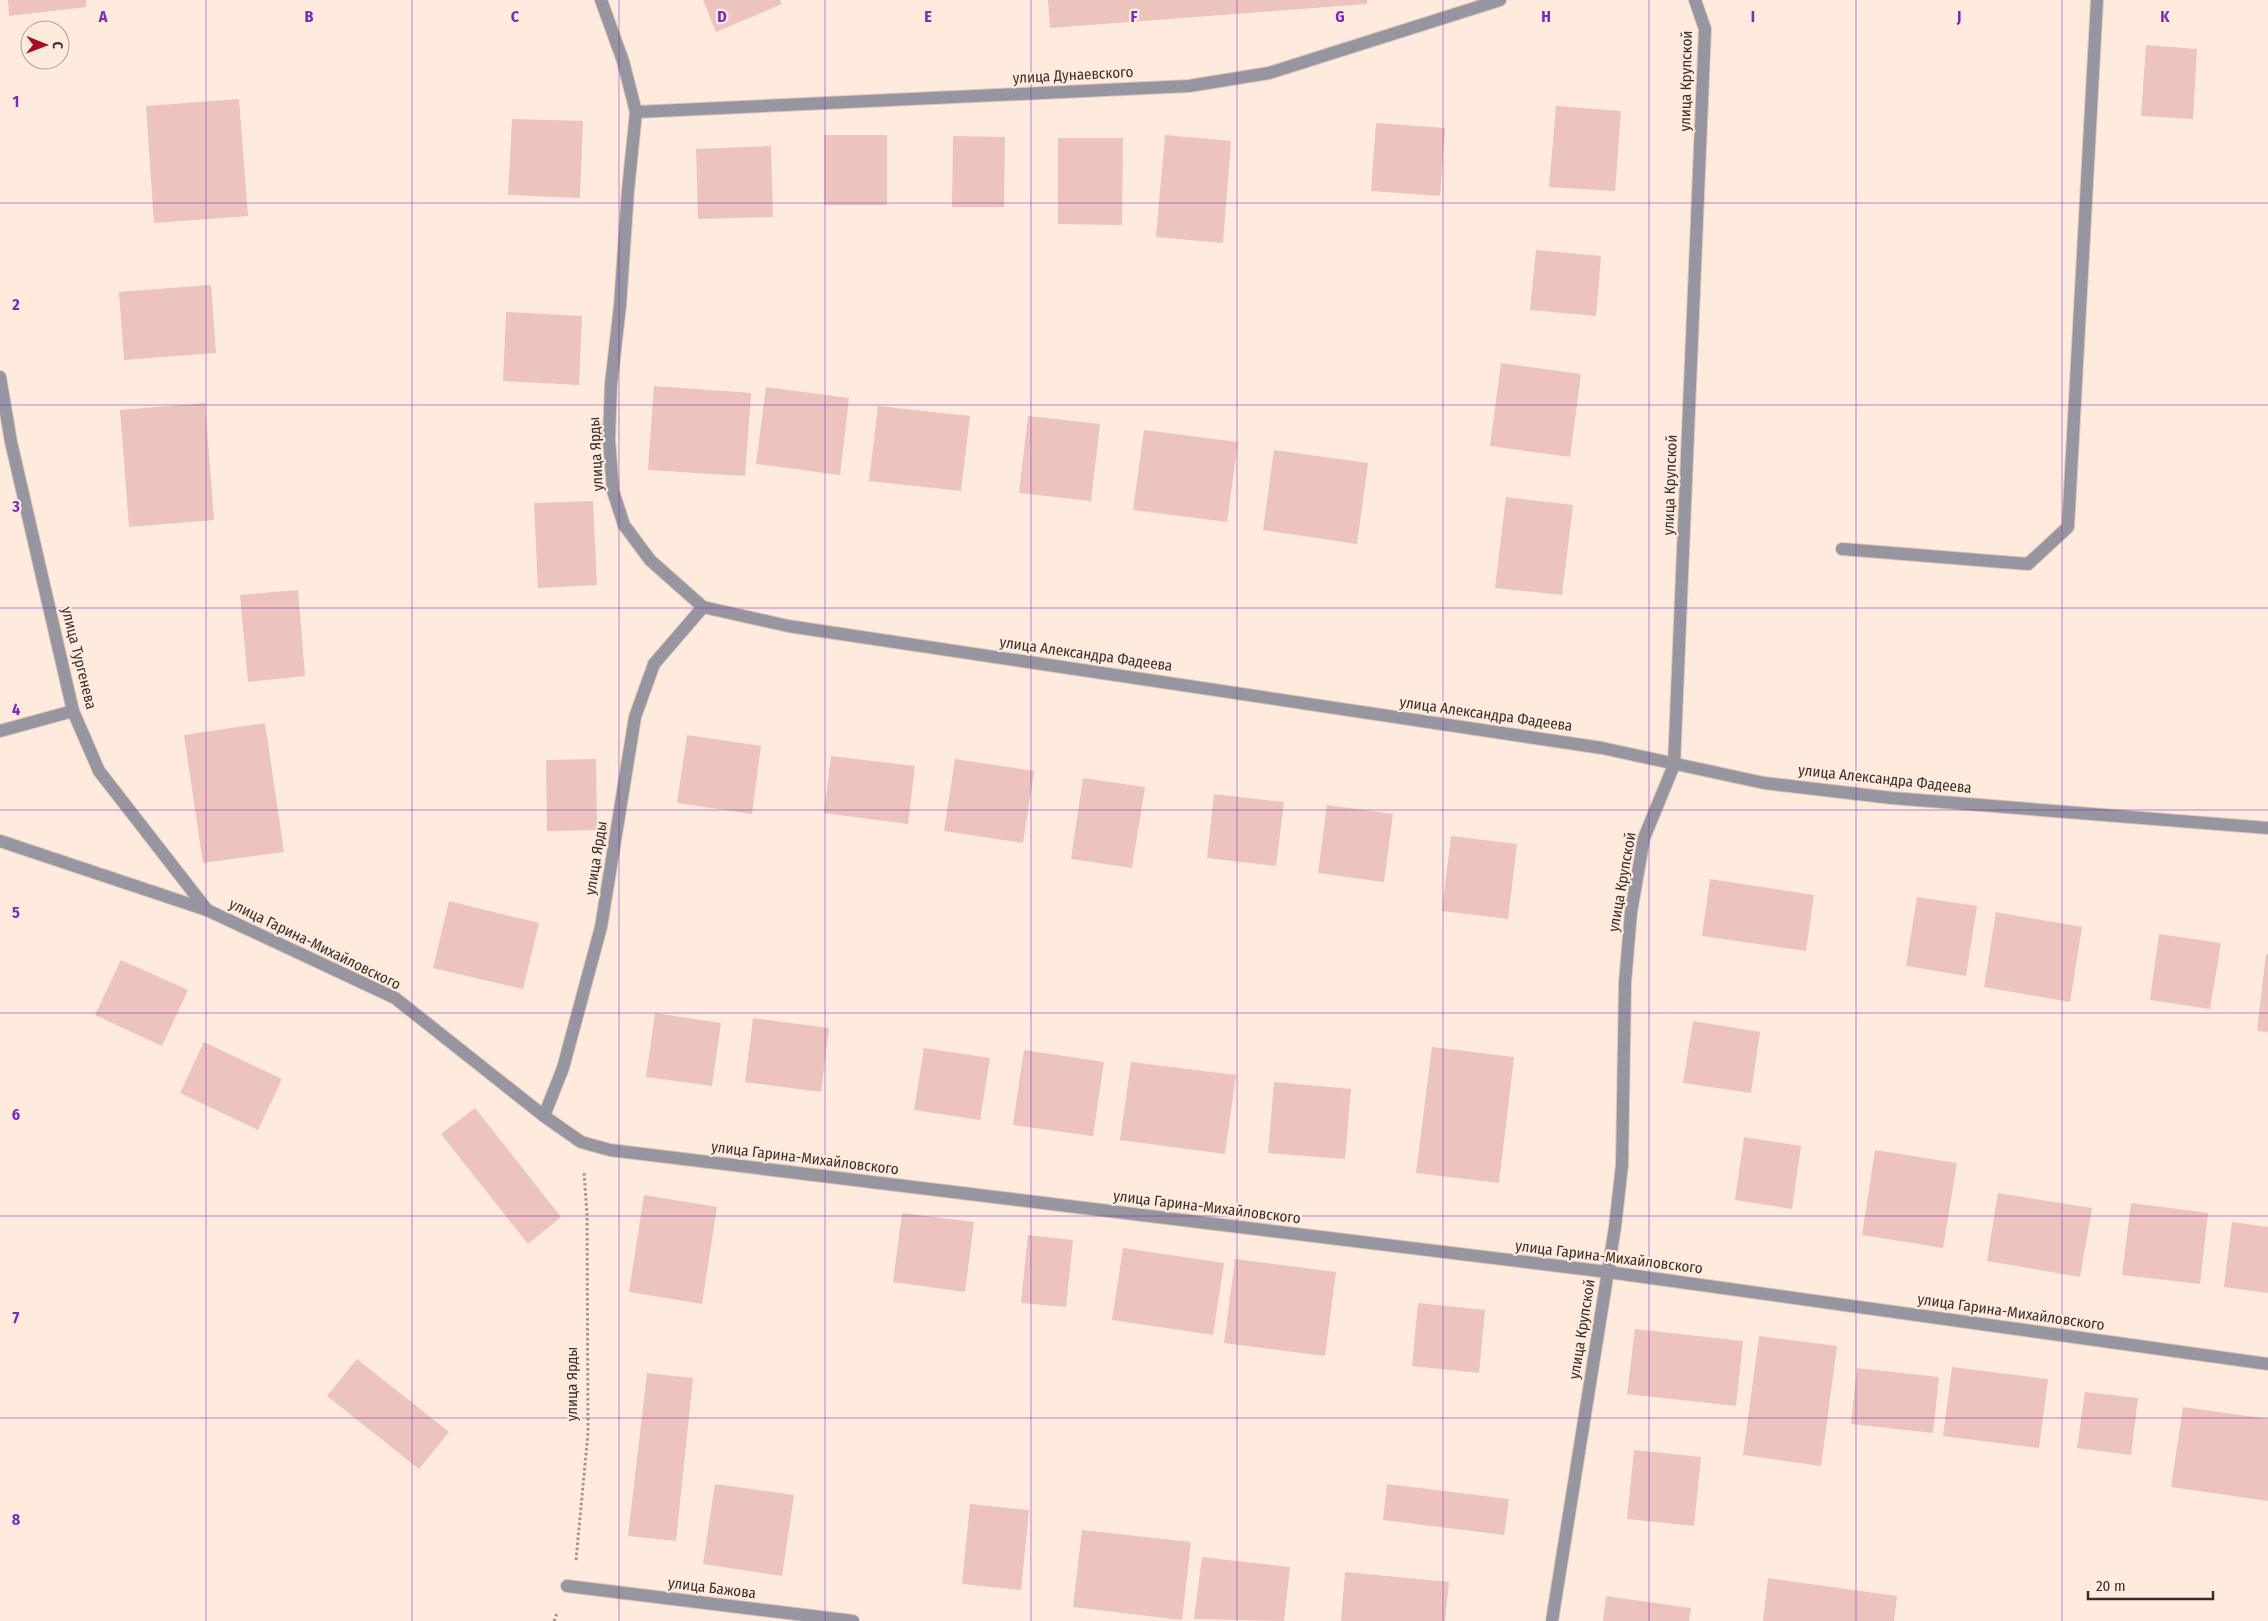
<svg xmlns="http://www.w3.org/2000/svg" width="2268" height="1621" font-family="'Fira Sans Condensed',sans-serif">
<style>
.building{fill:#edc3bd}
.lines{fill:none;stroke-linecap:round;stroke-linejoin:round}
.minor-casing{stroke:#dbc8bd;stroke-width:14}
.path{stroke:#a4948b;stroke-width:3;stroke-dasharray:2.5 2.5;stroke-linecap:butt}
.minor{stroke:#9795a0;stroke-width:12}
.grid{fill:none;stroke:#7b2cbf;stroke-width:1;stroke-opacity:0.55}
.labels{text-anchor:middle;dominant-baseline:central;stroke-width:4.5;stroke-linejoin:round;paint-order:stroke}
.street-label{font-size:15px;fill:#382e29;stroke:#ffeade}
.grid-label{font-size:16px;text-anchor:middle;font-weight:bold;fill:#7b2cbf;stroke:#ffeade;stroke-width:4.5;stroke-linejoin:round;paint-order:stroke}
</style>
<rect width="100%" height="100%" fill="#ffeade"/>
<g class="building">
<polygon points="8,0 86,0 86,7 9,16"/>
<polygon points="703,0 780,0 782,4 716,32"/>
<polygon points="1048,0 1367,0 1367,4 1050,28"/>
<polygon points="2146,45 2197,49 2193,119 2141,116"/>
<polygon points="239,99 248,216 154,223 146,106"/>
<polygon points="1556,106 1621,111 1615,191 1549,187"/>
<polygon points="512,119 583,121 580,198 508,195"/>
<polygon points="1376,123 1445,128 1440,196 1371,191"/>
<rect x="824" y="135" width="63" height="70"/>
<polygon points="1165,135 1231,141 1223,243 1156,237"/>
<polygon points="953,136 1005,137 1004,207 952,207"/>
<polygon points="1058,138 1123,138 1122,225 1058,224"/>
<polygon points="771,146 773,217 698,219 696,149"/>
<polygon points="1536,250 1601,256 1596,316 1530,310"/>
<polygon points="211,285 216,353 124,360 119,292"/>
<polygon points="506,312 582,316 579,385 503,381"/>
<polygon points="1501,363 1581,374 1570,457 1490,446"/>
<polygon points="654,386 751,393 745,476 648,470"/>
<polygon points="766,387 849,398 840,475 756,464"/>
<polygon points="205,403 214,520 129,527 120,410"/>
<polygon points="878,406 970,416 961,491 869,481"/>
<polygon points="1028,416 1100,424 1091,501 1019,493"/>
<polygon points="1144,430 1238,442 1227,522 1133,510"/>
<polygon points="1274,450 1368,463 1357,544 1263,530"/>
<polygon points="1506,497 1573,505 1562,595 1495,588"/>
<polygon points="593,501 597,585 538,588 534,503"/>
<polygon points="298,590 305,676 248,682 240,595"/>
<polygon points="265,723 284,852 203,863 184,735"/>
<polygon points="687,735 761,746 752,814 677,803"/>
<polygon points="831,756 915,766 908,824 824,813"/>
<polygon points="596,759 597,830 547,831 546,760"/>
<polygon points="955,759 1034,771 1023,843 944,831"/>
<polygon points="1083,778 1145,787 1132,868 1071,859"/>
<polygon points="1214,794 1284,802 1276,866 1207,858"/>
<polygon points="1327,805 1393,814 1384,882 1318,873"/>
<polygon points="1451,836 1517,844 1508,919 1442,911"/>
<polygon points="1710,879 1814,895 1806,951 1702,936"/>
<polygon points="1917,897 1977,906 1966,976 1906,966"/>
<polygon points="449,901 539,923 523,989 433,968"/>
<polygon points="1996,912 2082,927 2070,1002 1984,987"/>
<polygon points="2159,934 2221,943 2210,1009 2150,1000"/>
<polygon points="2266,954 2268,954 2268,1032 2257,1031"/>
<polygon points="121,960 188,990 162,1046 95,1015"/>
<polygon points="655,1013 721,1023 712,1086 646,1077"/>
<polygon points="753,1018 829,1028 821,1092 745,1082"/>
<polygon points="1693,1021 1760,1032 1751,1093 1683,1083"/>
<polygon points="204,1042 282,1079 258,1130 180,1093"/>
<polygon points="1432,1047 1514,1057 1499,1183 1416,1173"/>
<polygon points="924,1048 990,1058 980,1120 914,1110"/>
<polygon points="1024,1050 1104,1062 1093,1136 1013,1125"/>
<polygon points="1131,1062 1236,1075 1225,1154 1120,1140"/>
<polygon points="1274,1082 1351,1089 1345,1159 1268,1153"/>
<polygon points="475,1108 561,1217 528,1244 441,1134"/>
<polygon points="1744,1137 1801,1146 1792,1209 1735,1200"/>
<polygon points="1875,1150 1957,1163 1943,1248 1862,1235"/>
<polygon points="1998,1193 2092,1208 2080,1277 1987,1261"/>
<polygon points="644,1195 717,1207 702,1304 629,1292"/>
<polygon points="2131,1203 2208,1213 2200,1284 2122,1275"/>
<polygon points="902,1213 974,1222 965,1292 893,1282"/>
<polygon points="2232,1222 2268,1227 2268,1293 2224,1287"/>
<polygon points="1028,1235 1073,1240 1066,1307 1021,1303"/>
<polygon points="1123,1248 1224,1263 1213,1335 1112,1320"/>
<polygon points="1235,1259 1336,1272 1325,1356 1224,1343"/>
<polygon points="1418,1303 1485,1310 1479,1373 1412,1366"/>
<polygon points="1635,1329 1743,1341 1736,1406 1627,1394"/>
<polygon points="1759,1336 1837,1346 1821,1466 1743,1455"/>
<polygon points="357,1359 449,1432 419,1469 327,1396"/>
<polygon points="1952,1367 2048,1379 2039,1448 1943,1436"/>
<polygon points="1857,1368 1939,1377 1933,1433 1851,1424"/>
<polygon points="647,1373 693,1378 676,1541 628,1536"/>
<polygon points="2085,1392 2138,1398 2131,1455 2077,1448"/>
<polygon points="2183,1407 2268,1419 2268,1501 2171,1487"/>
<polygon points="1634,1450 1701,1457 1694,1526 1627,1519"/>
<polygon points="715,1484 794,1495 782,1576 703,1564"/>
<polygon points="1387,1484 1509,1499 1504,1535 1383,1520"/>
<polygon points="970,1504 1029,1510 1021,1590 962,1584"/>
<polygon points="1082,1530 1191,1542 1182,1620 1073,1607"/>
<polygon points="1202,1557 1290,1567 1284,1621 1194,1619"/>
<polygon points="1345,1572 1449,1582 1445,1621 1341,1621"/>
<polygon points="1768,1578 1897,1596 1894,1621 1763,1621"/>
<polygon points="1606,1596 1691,1608 1689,1621 1603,1621"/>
</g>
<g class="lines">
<g class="minor-casing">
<g id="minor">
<polyline points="601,0 623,61 636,112 628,190 620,306 611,384 609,439 613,491 624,525 650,560 703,607 788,626 1602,748 1764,783 1892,798 2268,828"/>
<polyline points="636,112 1189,86 1269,73 1500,0"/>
<polyline points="0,377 11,442 73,711 99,771 207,910"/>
<polyline points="1842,549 2028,564 2068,527 2097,0"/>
<polyline points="0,731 73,711"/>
<polyline points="0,841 207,910 395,998 544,1116 581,1142 610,1150 1608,1272 2268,1364"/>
<polyline points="544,1116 563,1068 601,927 635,717 654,664 703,607"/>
<polyline points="567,1586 853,1621"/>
<polyline points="1552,1621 1615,1227 1622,1165 1625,983 1631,912 1644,838 1674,765 1705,29 1695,0"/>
</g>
</g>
<g class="path">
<polyline points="576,1560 588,1433 587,1214 584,1172"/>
<polyline points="554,1621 557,1613"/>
</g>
<use href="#minor" class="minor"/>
</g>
<path class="grid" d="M206 0V1621M412 0V1621M619 0V1621M825 0V1621M1031 0V1621M1237 0V1621M1443 0V1621M1649 0V1621M1856 0V1621M2062 0V1621M0 203H2268M0 405H2268M0 608H2268M0 810H2268M0 1013H2268M0 1216H2268M0 1418H2268"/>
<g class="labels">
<g class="street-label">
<text transform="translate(1073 75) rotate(-3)">улица Дунаевского</text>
<text transform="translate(1686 81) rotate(-89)">улица Крупской</text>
<text transform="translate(596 454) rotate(-93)">улица Ярды</text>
<text transform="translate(1670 485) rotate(-88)">улица Крупской</text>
<text transform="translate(1086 654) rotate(8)">улица Александра Фадеева</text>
<text transform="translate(79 658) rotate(76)">улица Тургенева</text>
<text transform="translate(1486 714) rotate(8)">улица Александра Фадеева</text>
<text transform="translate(1885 779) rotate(6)">улица Александра Фадеева</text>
<text transform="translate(596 858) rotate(-81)">улица Ярды</text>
<text transform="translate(1622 882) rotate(-80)">улица Крупской</text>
<text transform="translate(315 944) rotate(26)">улица Гарина-Михайловского</text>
<text transform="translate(805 1158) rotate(7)">улица Гарина-Михайловского</text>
<text transform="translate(1207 1207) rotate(7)">улица Гарина-Михайловского</text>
<text transform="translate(1609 1257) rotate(7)">улица Гарина-Михайловского</text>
<text transform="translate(2011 1312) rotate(8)">улица Гарина-Михайловского</text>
<text transform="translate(1582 1329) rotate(-81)">улица Крупской</text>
<text transform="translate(572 1384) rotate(-90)">улица Ярды</text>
<text transform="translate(712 1588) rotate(7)">улица Бажова</text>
</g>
</g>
<g class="grid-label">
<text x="103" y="22">A</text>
<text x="309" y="22">B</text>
<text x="515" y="22">C</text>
<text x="722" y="22">D</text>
<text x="928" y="22">E</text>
<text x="1134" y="22">F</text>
<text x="1340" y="22">G</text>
<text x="1546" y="22">H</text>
<text x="1753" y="22">I</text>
<text x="1959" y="22">J</text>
<text x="2165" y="22">K</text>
<text x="16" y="107">1</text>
<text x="16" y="310">2</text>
<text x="16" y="512">3</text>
<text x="16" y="715">4</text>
<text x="16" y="918">5</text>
<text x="16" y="1120">6</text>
<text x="16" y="1323">7</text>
<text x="16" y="1525">8</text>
</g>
<g transform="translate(45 45) rotate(91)"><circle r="24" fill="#ffeade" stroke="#af9f96"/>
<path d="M0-4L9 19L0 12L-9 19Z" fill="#a60c25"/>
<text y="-8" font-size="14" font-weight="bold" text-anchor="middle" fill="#382e29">С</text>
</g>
<path d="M2088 1591v8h125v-8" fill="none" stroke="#382e29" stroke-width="2.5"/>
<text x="2096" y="1591" font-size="15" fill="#382e29" stroke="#ffeade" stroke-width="4" paint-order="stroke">20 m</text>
</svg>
